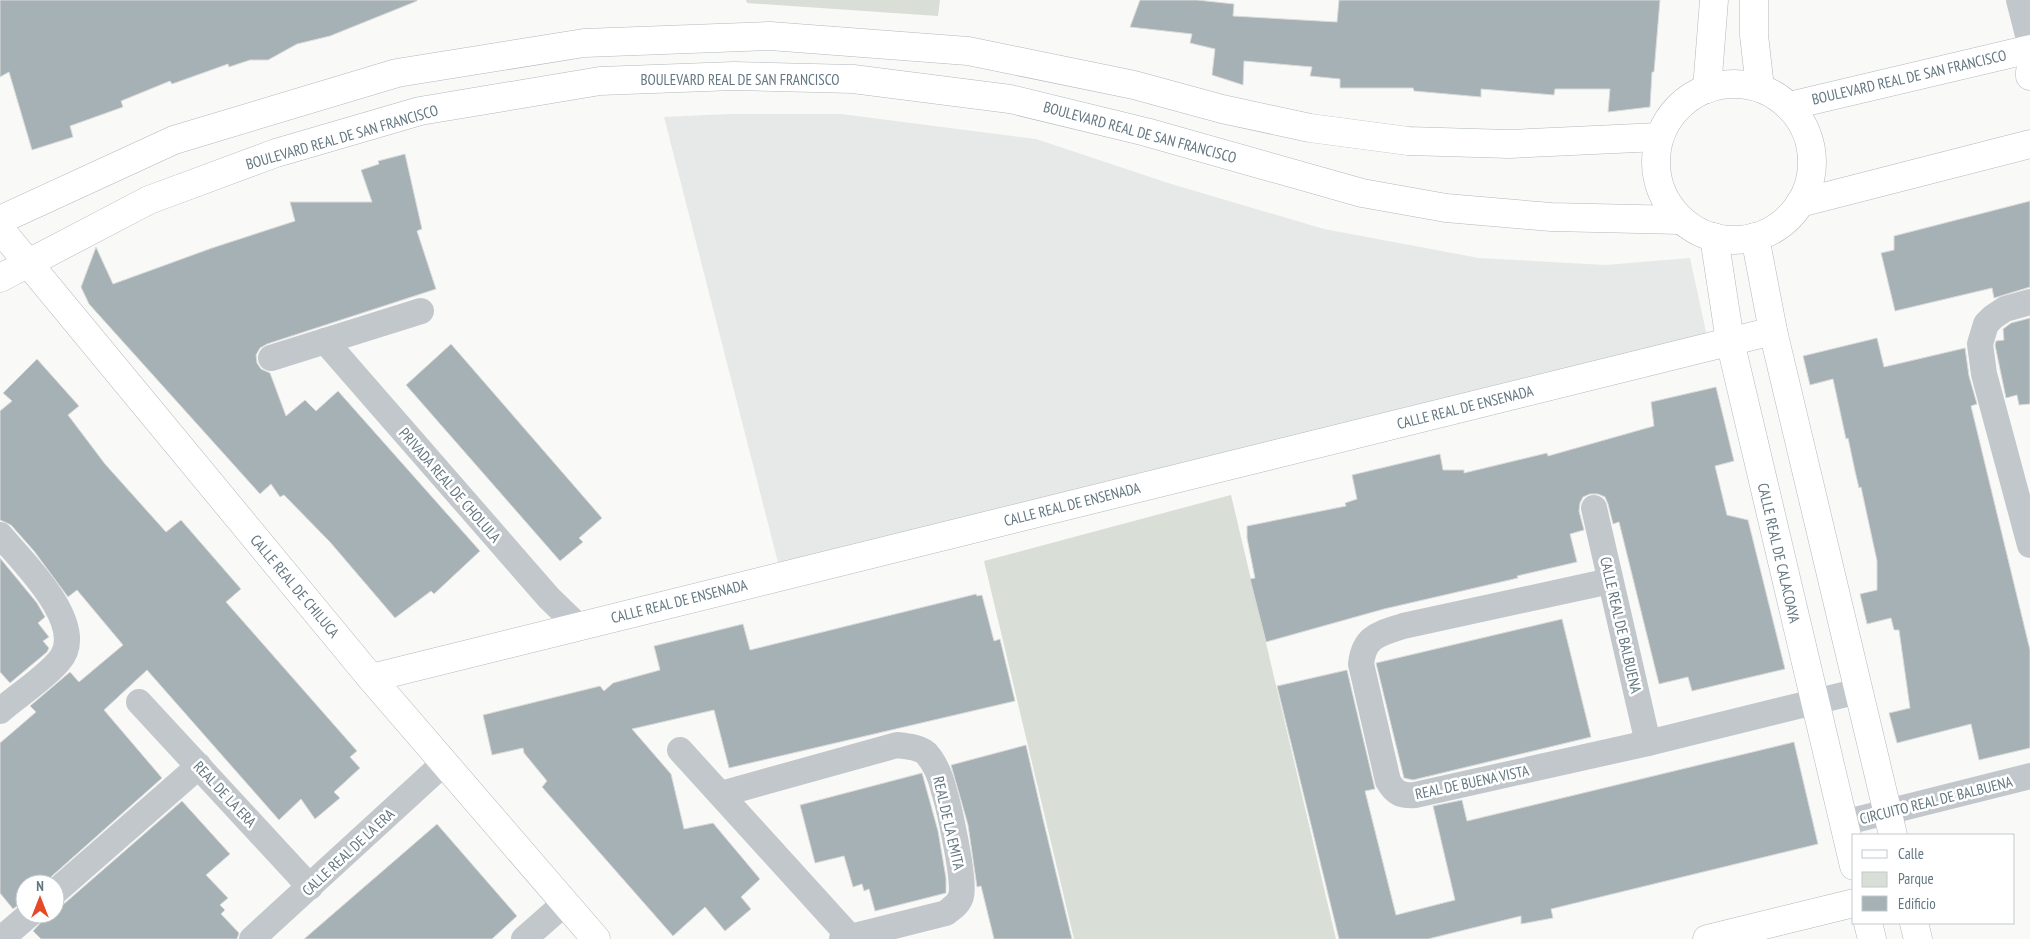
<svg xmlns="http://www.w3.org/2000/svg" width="2030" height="939" font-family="'PT Sans Narrow',sans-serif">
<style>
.built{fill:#e7e9e8}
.green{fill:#d9ded6}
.building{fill:#a6b1b6;stroke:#dbdbd9}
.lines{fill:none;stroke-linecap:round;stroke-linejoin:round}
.secondary-casing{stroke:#b2b9be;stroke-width:29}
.street{stroke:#c2c7cb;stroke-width:26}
.secondary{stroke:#fff;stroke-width:28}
.labels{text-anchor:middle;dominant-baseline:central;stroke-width:5;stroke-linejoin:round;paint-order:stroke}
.street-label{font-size:15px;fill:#637782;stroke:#fff}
</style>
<rect width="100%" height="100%" fill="#f9f9f7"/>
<polygon class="built" points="728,114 841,114 1036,139 1168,183 1324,229 1479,258 1605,265 1690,258 1708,341 784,586 664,117"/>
<g class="green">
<polygon points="746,0 940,0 938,16 747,3"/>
<polygon points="1231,495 1336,939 1074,939 984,561"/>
</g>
<g class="building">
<polygon points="0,0 417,0 417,1 330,36 297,44 268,60 250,60 229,67 228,64 172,84 170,81 121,101 123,107 70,126 73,137 32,150 9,72 0,77"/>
<polygon points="1140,0 1197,0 1234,4 1233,16 1337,22 1339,0 1660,0 1654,72 1652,72 1650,107 1608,112 1610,89 1555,89 1554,95 1481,89 1481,97 1414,91 1413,88 1340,88 1340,79 1310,76 1312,67 1244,61 1243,85 1212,75 1215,49 1190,43 1192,34 1130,27"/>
<polygon points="405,154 422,229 417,231 436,289 267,344 260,348 256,355 257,363 261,369 270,373 286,416 305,400 316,411 338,391 480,551 434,594 431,591 395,618 330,542 284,495 280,497 271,484 260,494 89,304 81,287 96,247 113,284 212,248 295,221 290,202 372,202 361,170 379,164 378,161"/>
<polygon points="2030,201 2030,287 1994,298 1992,288 1895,311 1881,253 1894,250 1894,236"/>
<polygon points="2030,318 2030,404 2019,405 2017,395 2006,398 1995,345 1996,341 2004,340 2003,329 2011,323"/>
<polygon points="1877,338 1884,367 1965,348 1969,376 1977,404 1971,406 2030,650 2030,748 1979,760 1971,724 1897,743 1889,713 1910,708 1899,630 1894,630 1891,618 1867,624 1860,594 1877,590 1877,561 1861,487 1859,488 1855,471 1848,438 1846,439 1833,379 1810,385 1803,356"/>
<polygon points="451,344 602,518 579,538 583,542 560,561 406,385"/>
<polygon points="37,359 79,406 68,415 105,464 166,532 181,520 241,589 226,602 357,751 350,757 360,768 334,792 340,798 315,819 301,799 279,820 147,670 104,710 162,778 43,884 25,884 25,900 13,909 0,893 0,743 36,712 30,706 70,672 79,682 123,645 77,590 68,597 34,551 11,525 0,520 0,411 12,401 3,393"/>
<polygon points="1716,387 1734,461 1715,466 1727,515 1748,520 1785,669 1692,691 1688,677 1659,684 1619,522 1613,524 1608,504 1605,497 1598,494 1590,494 1583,497 1580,503 1579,511 1584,530 1570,534 1577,562 1517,576 1518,578 1384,609 1266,642 1250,579 1255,578 1247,538 1247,526 1346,506 1345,503 1357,499 1352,475 1440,454 1443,470 1464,470 1464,473 1547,453 1548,456 1654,426 1651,402"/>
<polygon points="0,558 37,603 45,617 38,623 49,637 43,641 49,648 47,652 10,683 0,672"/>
<polygon points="976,594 977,596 982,595 994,641 1000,639 1015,701 729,768 714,710 632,729 671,774 684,829 713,823 760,879 741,897 751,909 725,931 705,907 673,936 542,787 547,781 524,753 523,748 492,755 483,715 600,686 604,691 613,683 660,670 654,646 743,624 750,650"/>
<polygon points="1562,619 1591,737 1413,780 1404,778 1376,663"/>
<polygon points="1347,670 1375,789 1365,791 1396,915 1455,900 1433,806 1462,800 1467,821 1794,742 1818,844 1551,909 1553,918 1521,924 1521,916 1428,939 1339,939 1277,686"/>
<polygon points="1026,745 1043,819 1072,939 994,939 981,886 977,887 968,825 951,765"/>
<polygon points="922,773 938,831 946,878 946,893 875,911 869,889 864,891 862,884 853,887 844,856 815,863 800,805"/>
<polygon points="182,801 230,854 206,875 228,898 220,905 225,910 221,914 239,933 237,939 41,939 33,931 44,919 45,914 55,914 55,907 65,903"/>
<polygon points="437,824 517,916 492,939 304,939"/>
</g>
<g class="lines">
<g class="secondary-casing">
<g id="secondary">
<polyline points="1754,0 1754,35 1760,88"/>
<polyline points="2030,72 2030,76"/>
<circle cx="1734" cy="162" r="78"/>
<polyline points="1707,89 1714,0"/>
<polyline points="1789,106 2030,49"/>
<polyline points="1800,203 2030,144"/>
<polyline points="0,220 174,140 397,73 584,43 770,36 968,51 1134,85 1222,109 1310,128 1408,141 1509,144 1659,137"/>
<polyline points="0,229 371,678 596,939"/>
<polyline points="1714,237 1730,341 1854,866"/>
<polyline points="1755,237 1773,331 1893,835"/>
<polyline points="0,278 149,200 276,153 420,111 600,81 734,76 853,79 1010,99 1146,132 1362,193 1446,208 1551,217 1681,220"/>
<polyline points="371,678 1773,331"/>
<polyline points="1868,923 1872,939"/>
<polyline points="1914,923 1918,939"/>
<polyline points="1707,939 1854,903"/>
</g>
</g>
<g class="street">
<polyline points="2019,0 2030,43"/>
<polyline points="2030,302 2005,309 1993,317 1986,324 1980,344 1984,374 2030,545"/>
<polyline points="325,341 549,598 578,626"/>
<polyline points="271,358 421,311"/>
<polyline points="1594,508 1648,743"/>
<path d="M0 535C22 561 90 626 59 661 45 678 17 696 0 711"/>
<path d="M1610 581 1403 626C1379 634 1364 636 1361 664L1388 781C1395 793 1401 796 1415 795L1648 743 1859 691"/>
<polyline points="139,702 310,887"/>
<polyline points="680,750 850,937"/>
<path d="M721 794 897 745C906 746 919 747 926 753 935 763 941 778 944 791 949 807 966 884 961 896 959 904 952 908 946 913L842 939"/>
<polyline points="1843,823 2030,776"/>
<polyline points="55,892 199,766"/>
<polyline points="1,939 30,914"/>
<polyline points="252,939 443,764"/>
<polyline points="524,939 565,903"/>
</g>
<use href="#secondary" class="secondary"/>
</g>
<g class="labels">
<g class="street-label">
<text transform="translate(1909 77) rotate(-13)">BOULEVARD REAL DE SAN FRANCISCO</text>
<text x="740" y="79">BOULEVARD REAL DE SAN FRANCISCO</text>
<text transform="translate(1140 132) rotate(15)">BOULEVARD REAL DE SAN FRANCISCO</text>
<text transform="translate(342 137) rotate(-16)">BOULEVARD REAL DE SAN FRANCISCO</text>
<text transform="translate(1465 407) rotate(-14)">CALLE REAL DE ENSENADA</text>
<text transform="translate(450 485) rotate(49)">PRIVADA REAL DE CHOLULA</text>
<text transform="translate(1072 504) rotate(-14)">CALLE REAL DE ENSENADA</text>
<text transform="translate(1779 553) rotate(77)">CALLE REAL DE CALACOAYA</text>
<text transform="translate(295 586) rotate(50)">CALLE REAL DE CHILUCA</text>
<text transform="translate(679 601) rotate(-14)">CALLE REAL DE ENSENADA</text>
<text transform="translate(1621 625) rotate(77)">CALLE REAL DE BALBUENA</text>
<text transform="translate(1472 782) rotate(-12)">REAL DE BUENA VISTA</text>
<text transform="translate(225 794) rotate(47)">REAL DE LA ERA</text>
<text transform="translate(1936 800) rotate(-14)">CIRCUITO REAL DE BALBUENA</text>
<text transform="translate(949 823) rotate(77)">REAL DE LA EMITA</text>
<text transform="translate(348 852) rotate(-43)">CALLE REAL DE LA ERA</text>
</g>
</g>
<rect x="1852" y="834" width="162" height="90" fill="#ffffff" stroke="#c1c9cd"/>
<rect x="1862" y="850" width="25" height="8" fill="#ffffff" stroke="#c1c9cd"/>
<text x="1898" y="859" font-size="15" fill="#637782">Calle</text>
<rect x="1862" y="872" width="25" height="15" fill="#d9ded6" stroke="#c1c9cd"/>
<text x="1898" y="884" font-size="15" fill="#637782">Parque</text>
<rect x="1862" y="896" width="25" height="15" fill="#a6b1b6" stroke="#c1c9cd"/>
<text x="1898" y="909" font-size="15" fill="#637782">Edificio</text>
<g transform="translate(40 899)"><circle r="24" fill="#ffffff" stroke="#c1c9cd"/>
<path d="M0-4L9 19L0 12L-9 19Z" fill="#e74928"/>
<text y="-8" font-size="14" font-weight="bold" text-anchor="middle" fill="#637782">N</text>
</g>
</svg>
